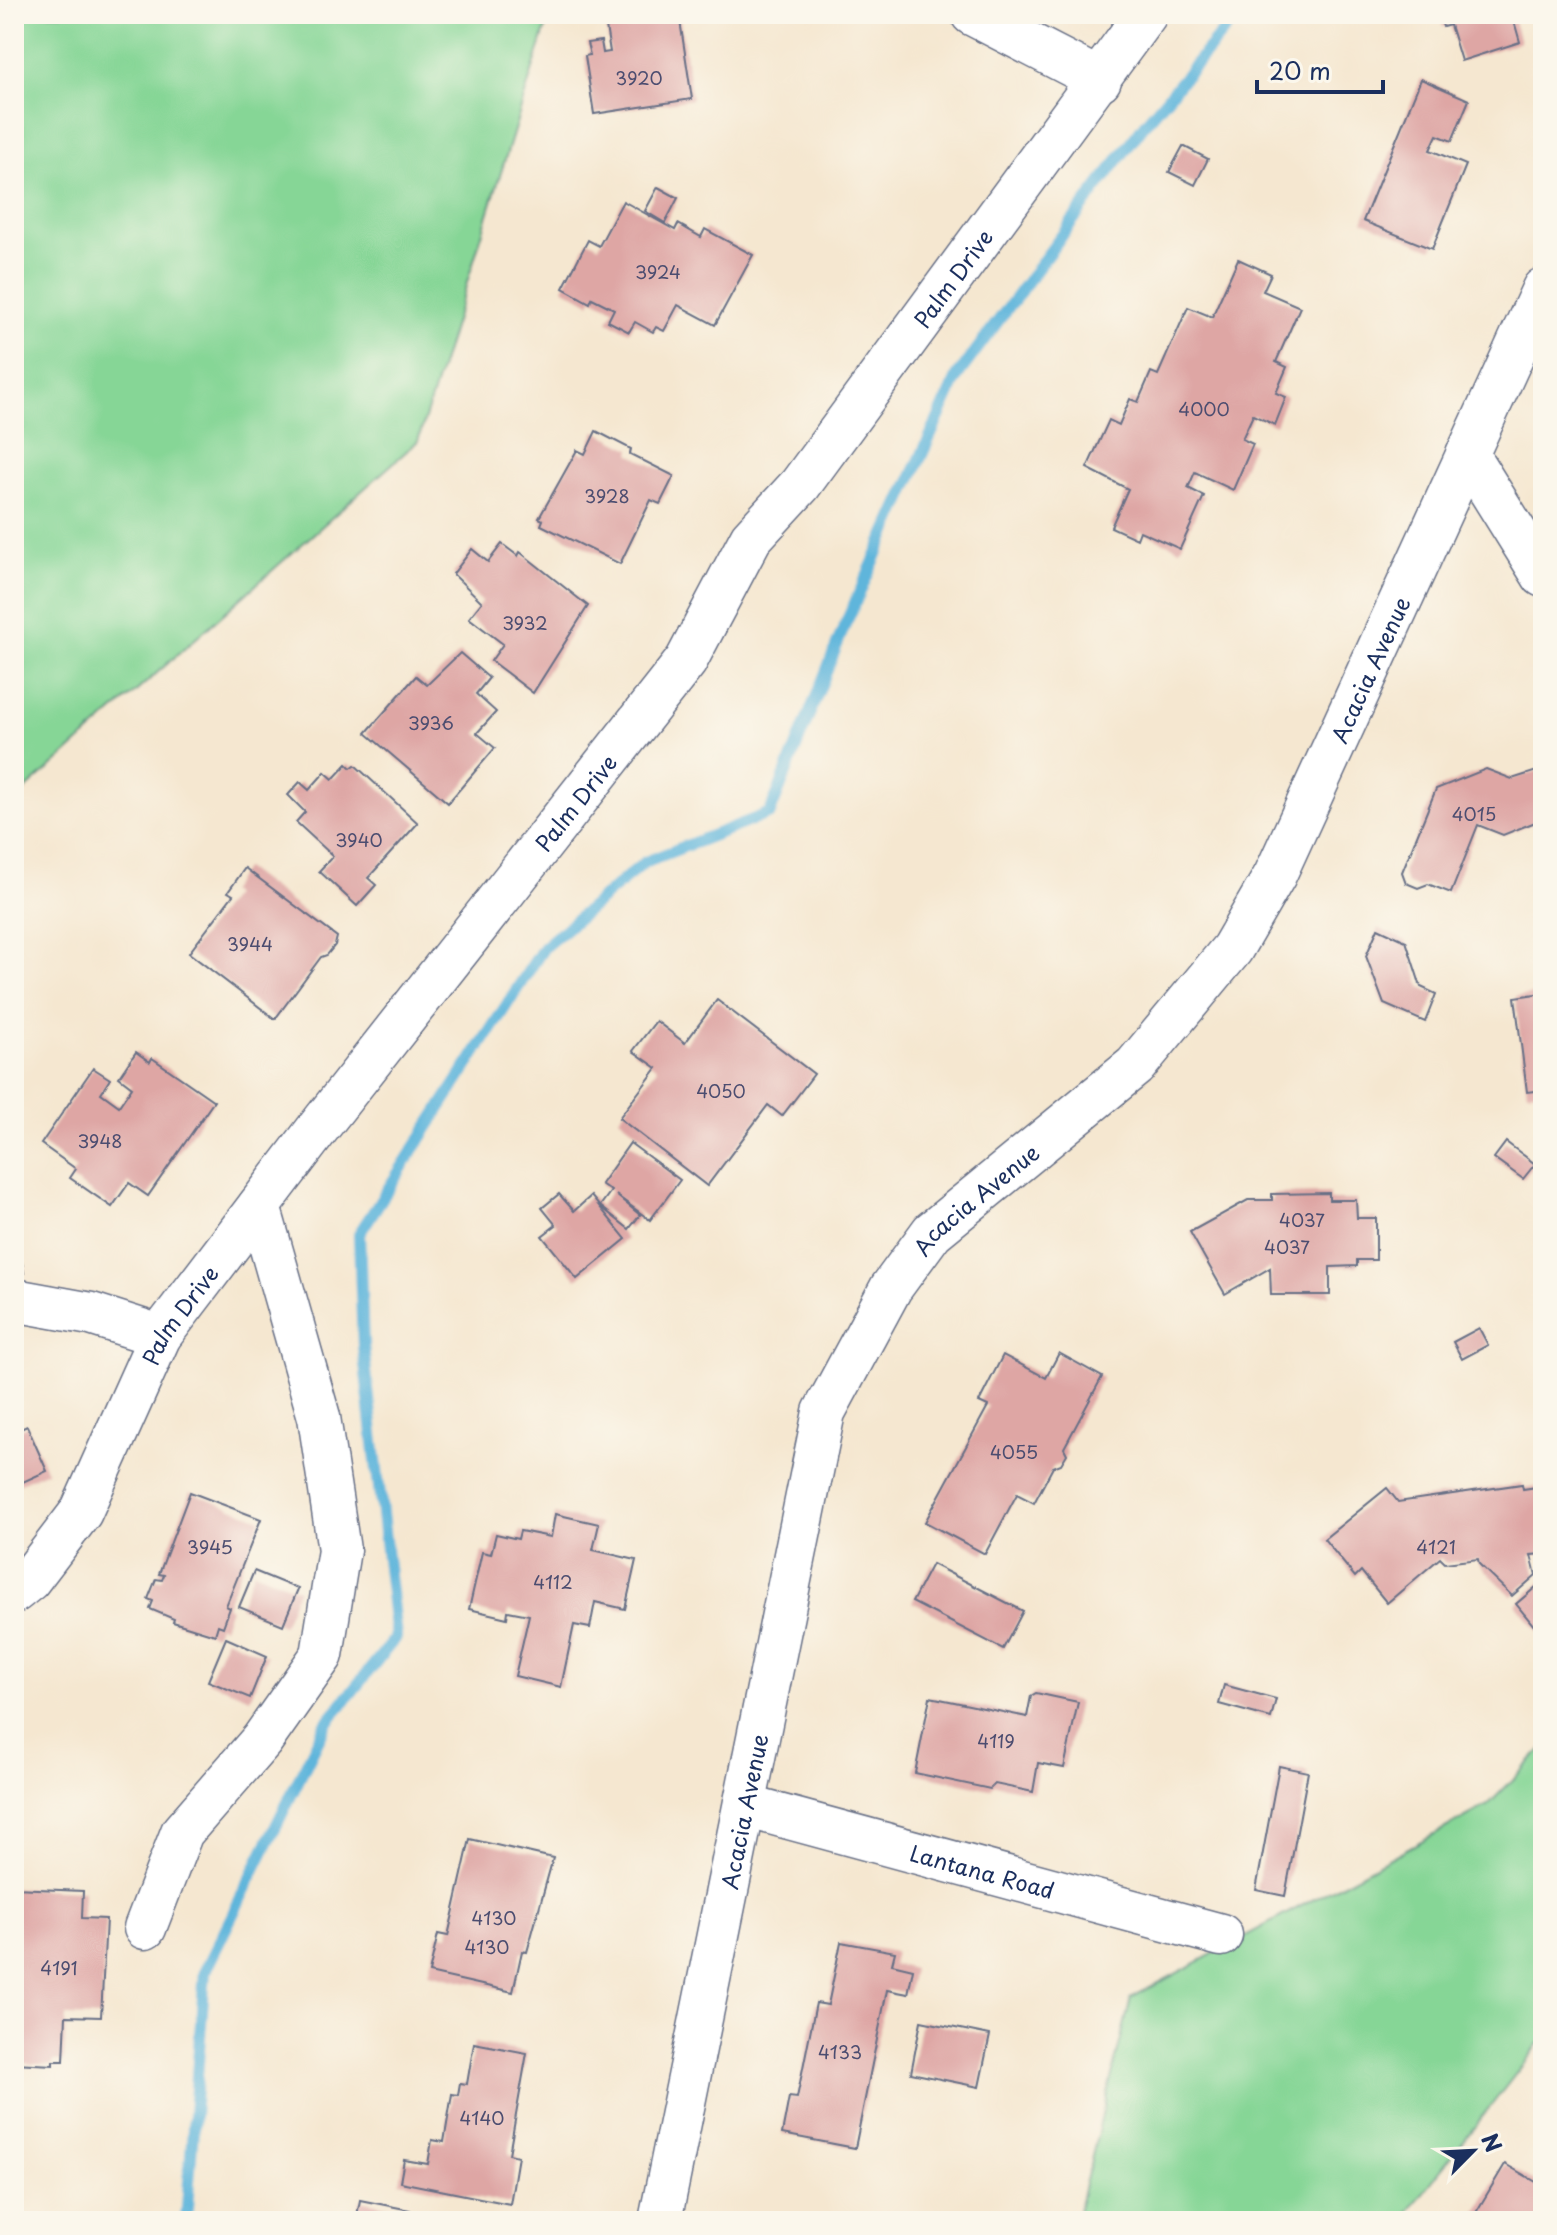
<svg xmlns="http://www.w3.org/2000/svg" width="1557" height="2235" font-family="'Playpen Sans',sans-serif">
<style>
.green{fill:#86d696;stroke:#50827a;stroke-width:2}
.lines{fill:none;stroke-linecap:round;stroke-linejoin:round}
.stream{stroke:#5fb5db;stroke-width:12}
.building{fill:#dea6a4}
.minor-casing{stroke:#676f86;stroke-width:45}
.minor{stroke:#fff;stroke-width:42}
.labels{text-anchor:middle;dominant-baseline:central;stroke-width:6;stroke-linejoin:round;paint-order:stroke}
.number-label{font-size:18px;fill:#4c4d70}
.street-label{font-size:22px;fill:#1b2f5e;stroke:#fbf7ec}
</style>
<rect width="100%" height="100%" fill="#fbf7ec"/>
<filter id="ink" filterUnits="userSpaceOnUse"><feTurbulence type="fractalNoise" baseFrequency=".0125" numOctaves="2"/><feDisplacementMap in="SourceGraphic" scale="16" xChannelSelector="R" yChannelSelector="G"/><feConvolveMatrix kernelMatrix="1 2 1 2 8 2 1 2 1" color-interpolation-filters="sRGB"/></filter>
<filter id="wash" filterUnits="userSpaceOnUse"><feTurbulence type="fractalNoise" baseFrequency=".006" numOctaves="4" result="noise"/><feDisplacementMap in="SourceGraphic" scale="32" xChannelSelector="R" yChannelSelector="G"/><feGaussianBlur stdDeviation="1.8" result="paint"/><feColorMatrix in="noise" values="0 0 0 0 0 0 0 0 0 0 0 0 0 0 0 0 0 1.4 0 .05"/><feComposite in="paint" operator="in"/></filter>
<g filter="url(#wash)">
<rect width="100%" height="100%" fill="#f5e7d0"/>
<g class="green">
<polygon points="14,14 550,14 418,441 14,800"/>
<polygon points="1543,1749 1543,2039 1401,2221 1076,2221 1131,1998 1488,1805"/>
</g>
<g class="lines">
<polyline class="stream" points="186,2221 205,1971 326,1724 396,1637 363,1346 359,1234 544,947 645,862 770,813 844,627 958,375 1144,125 1238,14"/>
</g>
<g id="blocks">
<g class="building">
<polygon points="604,14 679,14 692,99 594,114 585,56 590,55 587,43 601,41 603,53 610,52"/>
<polygon points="1439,14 1512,14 1520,42 1461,61 1450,25 1443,27"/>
<polygon points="1421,79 1469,100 1452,141 1437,135 1430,150 1466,165 1432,249 1363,221"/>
<polygon points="1183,146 1208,159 1195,185 1169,172"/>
<polygon points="658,187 678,198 665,223 645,211"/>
<polygon points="623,201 675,230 678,224 701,237 705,229 753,255 715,325 678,305 664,331 656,327 653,332 635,322 629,332 608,321 614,309 592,298 590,303 563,288 588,240 599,246"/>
<polygon points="1238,259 1271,274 1263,291 1300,307 1276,362 1287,367 1276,393 1286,397 1275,425 1253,415 1242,439 1253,444 1233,490 1195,472 1188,488 1204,496 1180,549 1140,531 1137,539 1111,527 1128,489 1087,468 1109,420 1119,425 1130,399 1138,402 1151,372 1158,375 1188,307 1212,317"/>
<polygon points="596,431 631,449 630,454 674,476 660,504 651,500 620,564 541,525 543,520 539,518 577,450 585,454"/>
<polygon points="502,544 518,556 520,552 588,606 533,693 491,661 503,644 469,618 482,602 453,574 472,549 488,562"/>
<polygon points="460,653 489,678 476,694 496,712 477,733 495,748 448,803 366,733 416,676 427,685"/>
<polygon points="347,764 351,768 355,765 418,823 368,878 376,885 357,906 319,871 333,856 296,822 305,812 288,795 300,782 309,790 325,772 333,779"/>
<polygon points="1486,769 1512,779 1543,769 1543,819 1503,835 1478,825 1451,893 1428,884 1418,888 1406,883 1402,872 1436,789"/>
<polygon points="245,868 337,937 335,945 327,955 321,957 275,1019 189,953 233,895 228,892"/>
<polygon points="1378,928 1406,941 1421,987 1436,994 1425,1022 1384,1004 1366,956"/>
<polygon points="1543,993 1543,1090 1527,1092 1515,997"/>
<polygon points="717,1000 814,1074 782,1116 768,1105 707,1186 619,1118 657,1068 633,1051 656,1021 685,1043"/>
<polygon points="136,1052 150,1062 152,1058 214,1101 148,1196 129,1183 112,1207 70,1178 76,1169 41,1144 93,1068 110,1079 101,1093 119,1106 132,1087 119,1077"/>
<polygon points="1506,1142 1535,1164 1523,1179 1494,1158"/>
<polygon points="630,1143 680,1180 650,1220 616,1195 640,1215 629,1229 600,1206 611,1191 601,1184"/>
<polygon points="1329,1193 1329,1200 1356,1200 1357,1218 1376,1218 1376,1260 1357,1260 1357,1266 1330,1267 1330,1295 1271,1295 1270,1268 1225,1294 1190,1232 1248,1200 1272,1200 1272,1194"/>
<polygon points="559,1194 574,1211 591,1196 626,1239 577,1279 542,1236 556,1225 542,1208"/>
<polygon points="19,1246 24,1273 14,1275 14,1247"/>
<polygon points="1479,1328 1488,1345 1462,1359 1453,1342"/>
<polygon points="1059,1353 1102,1377 1064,1448 1067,1454 1061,1464 1053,1467 1034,1503 1017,1494 985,1554 925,1522 988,1406 979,1402 1003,1355 1046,1378"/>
<polygon points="27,1426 47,1471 14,1486 14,1432"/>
<polygon points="1522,1484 1523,1489 1543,1486 1543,1554 1531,1555 1536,1575 1512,1596 1479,1564 1478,1559 1445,1563 1440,1558 1387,1603 1361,1571 1355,1577 1324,1539 1387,1488 1398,1502"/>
<polygon points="190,1492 261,1519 228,1601 226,1606 230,1608 223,1627 218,1625 215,1635 173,1622 174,1619 150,1609 153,1601 148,1599 156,1579 162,1580 164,1575 159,1574"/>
<polygon points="555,1514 599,1524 593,1550 636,1560 625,1609 595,1602 590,1628 574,1625 561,1687 515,1676 529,1615 508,1611 507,1618 469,1609 482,1552 491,1554 496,1534 518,1539 520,1531 551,1537"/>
<polygon points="932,1564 1023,1611 1003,1649 912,1602"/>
<polygon points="254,1571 298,1589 283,1625 239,1607"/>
<polygon points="1543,1581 1543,1637 1516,1604"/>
<polygon points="226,1638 267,1656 250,1698 208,1681"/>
<polygon points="1224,1685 1276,1699 1271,1718 1219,1704"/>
<polygon points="1036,1693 1078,1702 1064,1768 1038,1763 1033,1792 995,1784 990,1789 915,1773 930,1697 1027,1717 1031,1696"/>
<polygon points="1279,1766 1308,1772 1285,1896 1256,1890"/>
<polygon points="470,1839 553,1858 527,1952 522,1951 513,1992 429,1973 438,1934 448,1936"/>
<polygon points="14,1888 83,1891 82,1918 106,1919 101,2017 66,2016 64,2061 53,2061 53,2065 14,2063"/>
<polygon points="841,1942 895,1952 892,1964 913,1969 908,1994 887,1990 855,2148 782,2134 789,2097 797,2098 816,2003 828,2005"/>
<polygon points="921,2021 990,2035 979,2087 911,2073"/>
<polygon points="474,2043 527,2053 509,2154 518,2156 510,2204 400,2182 404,2160 428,2164 432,2140 444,2142 452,2094 458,2095 460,2083 467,2084"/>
<polygon points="1505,2164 1543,2186 1543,2221 1471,2221"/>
<polygon points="360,2200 410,2210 408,2221 356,2221"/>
</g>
</g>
</g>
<g filter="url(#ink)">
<use href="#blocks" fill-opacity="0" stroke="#676f86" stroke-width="2"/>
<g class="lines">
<g class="minor-casing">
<g id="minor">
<polyline points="972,14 1100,80"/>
<polyline points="1467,454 1543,576"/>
<polyline points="14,1300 91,1314 160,1336"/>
<path id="s1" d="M14 1592 29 1580 81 1512 160 1336 319 1127 686 661 751 538 800 485 1146 14"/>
<path id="s2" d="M745 1806 1221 1935"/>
<polyline points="145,1928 182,1832 262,1740 322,1655 339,1550 319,1417 259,1206"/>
<path id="s3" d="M660 2221 824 1412 891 1288 932 1232 1135 1066 1232 949 1275 875 1543 289"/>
</g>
</g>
<use href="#minor" class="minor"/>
</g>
</g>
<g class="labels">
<g class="number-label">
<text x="639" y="77">3920</text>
<text x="658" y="271">3924</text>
<text x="1204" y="408">4000</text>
<text x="607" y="495">3928</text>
<text x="525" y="622">3932</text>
<text x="431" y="722">3936</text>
<text x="1474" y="813">4015</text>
<text x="359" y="839">3940</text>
<text x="250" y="943">3944</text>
<text x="721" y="1090">4050</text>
<text x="100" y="1140">3948</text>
<text x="1302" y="1219">4037</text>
<text x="1287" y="1246">4037</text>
<text x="1014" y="1451">4055</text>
<text x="210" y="1546">3945</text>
<text x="1436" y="1546">4121</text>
<text x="553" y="1581">4112</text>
<text x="996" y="1740">4119</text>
<text x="494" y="1917">4130</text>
<text x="487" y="1946">4130</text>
<text x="59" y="1967">4191</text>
<text x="840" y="2051">4133</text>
<text x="482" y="2117">4140</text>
</g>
<g class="street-label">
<text stroke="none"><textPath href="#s1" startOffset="1622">Palm Drive</textPath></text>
<text stroke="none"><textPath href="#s3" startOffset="1762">Acacia Avenue</textPath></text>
<text stroke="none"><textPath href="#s1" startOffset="974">Palm Drive</textPath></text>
<text stroke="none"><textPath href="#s3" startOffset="1090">Acacia Avenue</textPath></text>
<text stroke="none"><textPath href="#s1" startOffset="326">Palm Drive</textPath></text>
<text stroke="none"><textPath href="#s3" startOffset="418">Acacia Avenue</textPath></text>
<text stroke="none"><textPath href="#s2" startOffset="246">Lantana Road</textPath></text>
</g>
</g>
<rect width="1557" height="2235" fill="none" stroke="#fbf7ec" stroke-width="48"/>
<g transform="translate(1473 2151) rotate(66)" stroke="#fbf7ec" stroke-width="6" paint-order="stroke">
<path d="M0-6L14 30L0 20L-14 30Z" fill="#1b2f5e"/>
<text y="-12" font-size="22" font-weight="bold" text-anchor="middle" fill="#1b2f5e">N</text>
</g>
<path d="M1257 80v12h126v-12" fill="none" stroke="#1b2f5e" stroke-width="4"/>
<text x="1269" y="80" font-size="24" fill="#1b2f5e" stroke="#fbf7ec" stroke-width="6" paint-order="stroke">20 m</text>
</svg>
